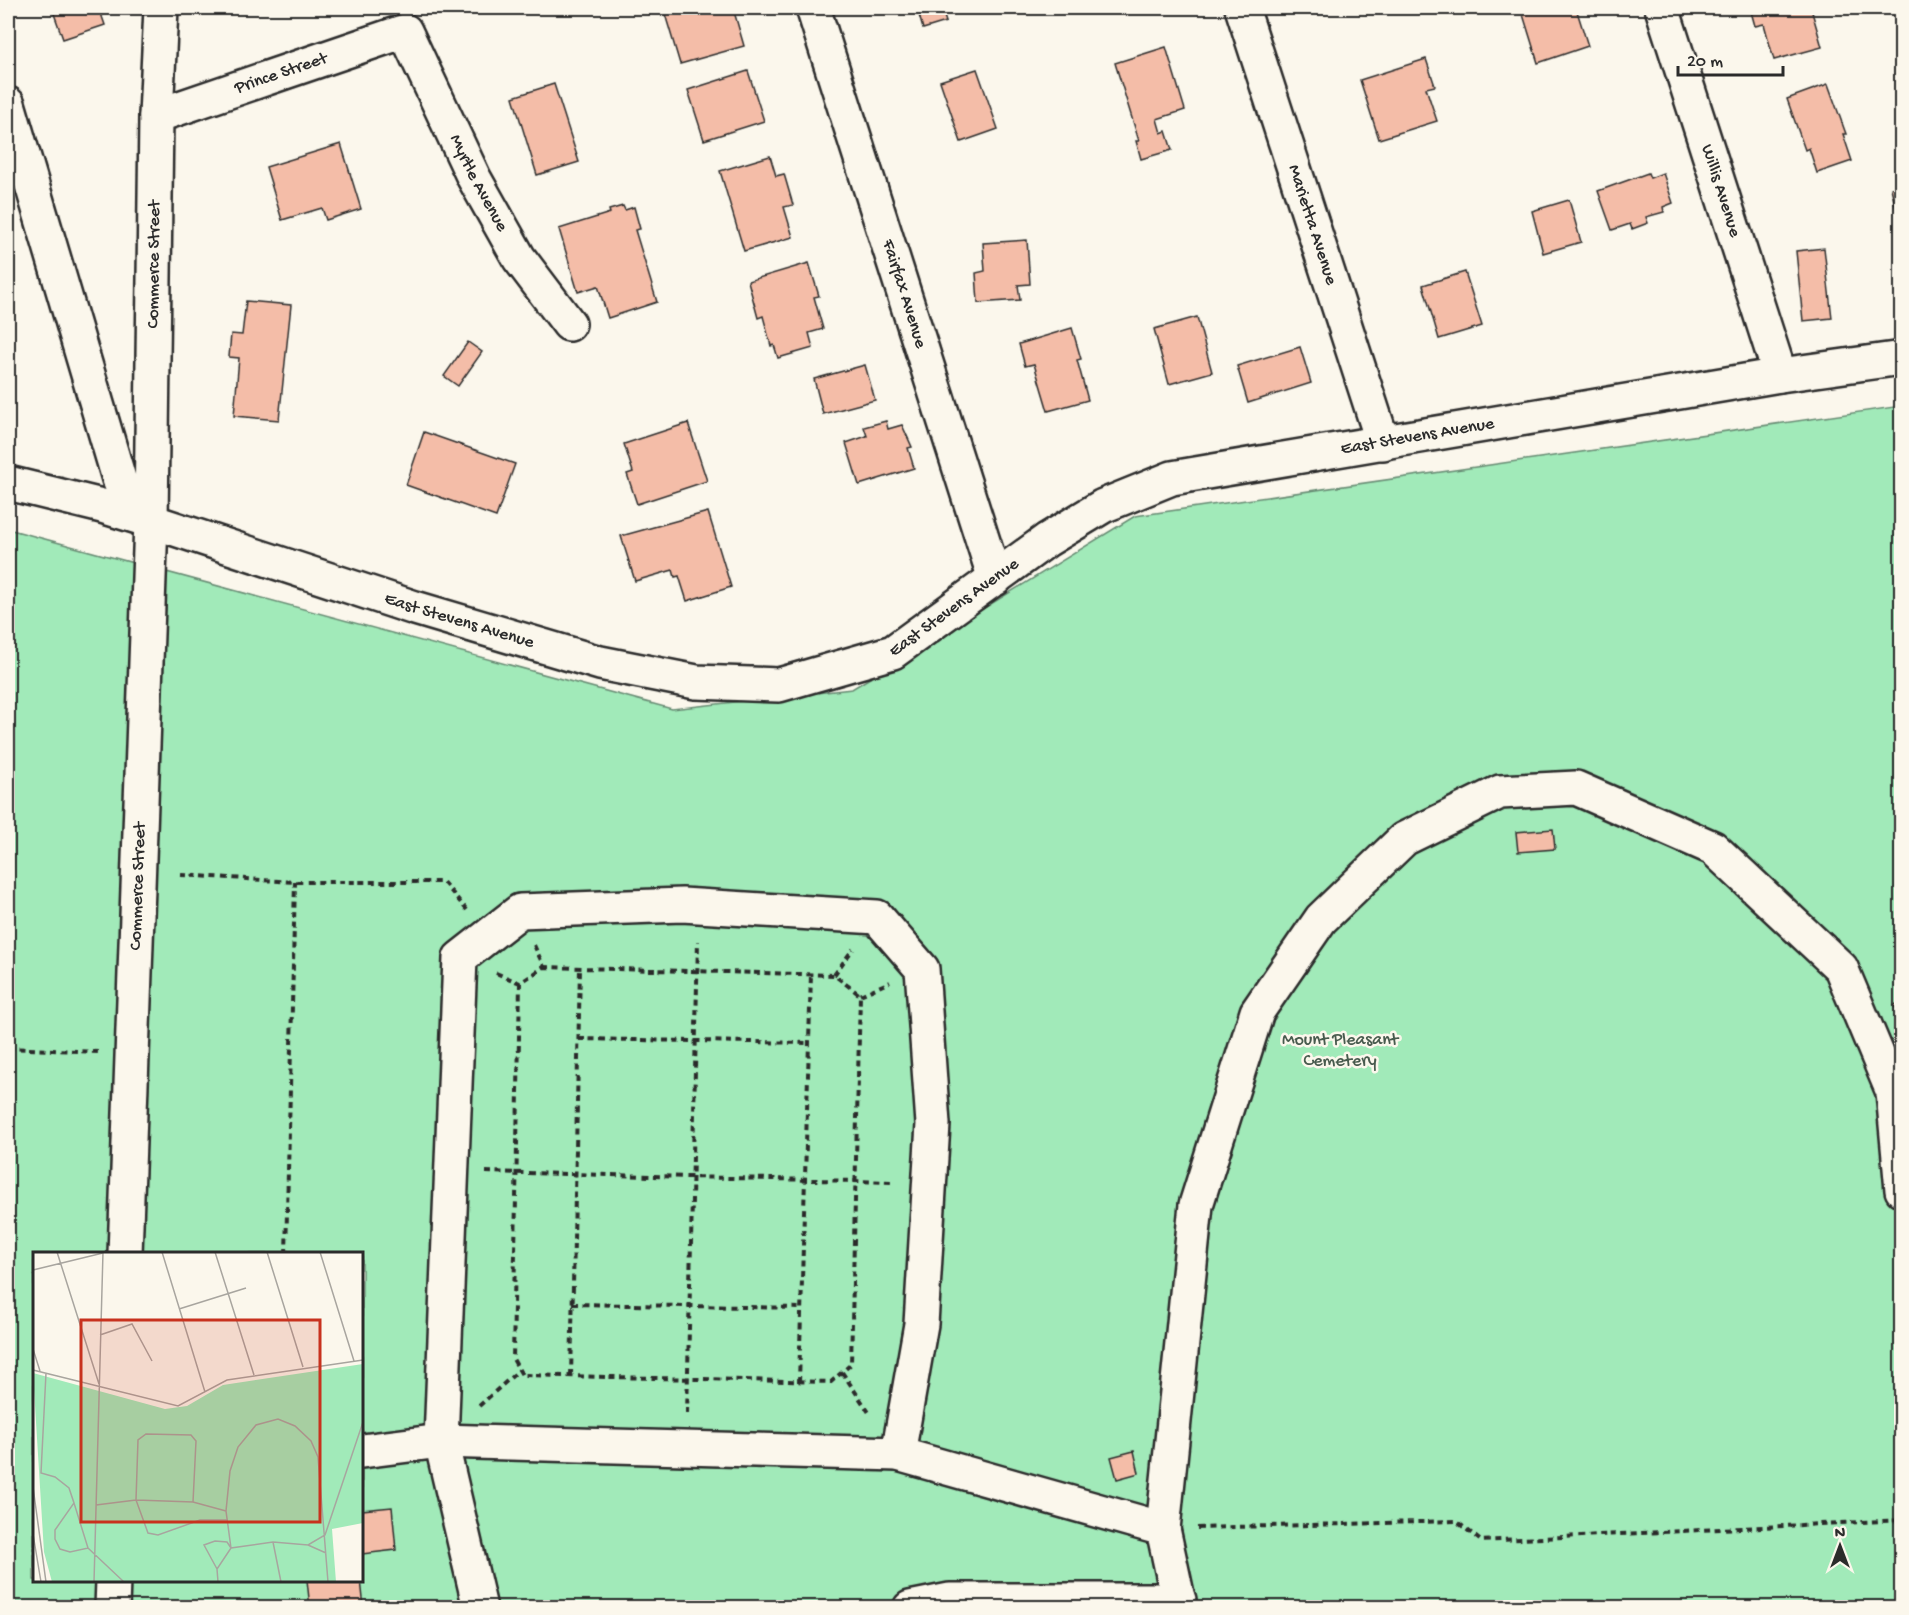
<svg xmlns="http://www.w3.org/2000/svg" width="1909" height="1615" font-family="'Gochi Hand',sans-serif">
<style>
.green{fill:#a1eab9;stroke:#668a72;stroke-width:1.5;fill-rule:evenodd}
.building{fill:#f4bda8;stroke:#2b2b2b;stroke-width:1.5}
.lines{fill:none;stroke-linecap:round;stroke-linejoin:round}
.minor-casing{stroke:#2b2b2b;stroke-width:38}
.path{stroke:#2b2b2b;stroke-width:4;stroke-dasharray:6 4.5;stroke-linecap:butt}
.minor{stroke:#fbf7ec;stroke-width:33}
.labels{text-anchor:middle;dominant-baseline:central;stroke-width:5;stroke-linejoin:round;paint-order:stroke}
.street-label{font-size:18px;fill:#2b2b2b;stroke:#fbf7ec}
.park-label{font-size:18px;fill:#485b4e;stroke:#fbf7ec}
.inset-road{fill:none;stroke:#a8a59f;stroke-width:1.5}
.view{fill:#c8321e;fill-opacity:0.15;stroke:#c8321e;stroke-width:3}
.inset-edge{fill:none;stroke:#2b2b2b;stroke-width:3}
</style>
<rect width="100%" height="100%" fill="#fbf7ec"/>
<filter id="ink" filterUnits="userSpaceOnUse"><feTurbulence type="fractalNoise" baseFrequency=".0167" numOctaves="2"/><feDisplacementMap in="SourceGraphic" scale="12" xChannelSelector="R" yChannelSelector="G"/><feConvolveMatrix kernelMatrix="1 2 1 2 8 2 1 2 1" color-interpolation-filters="sRGB"/></filter>
<g filter="url(#ink)">
<path class="green" d="M1901 406V1607H8V529L672 709 852 689 1135 516ZM34 1254H362V1580H34Z"/>
<g class="building">
<polygon points="52,8 99,8 105,25 63,39"/>
<polygon points="687,8 733,8 744,46 680,64 665,14"/>
<polygon points="917,8 963,8 943,13 946,22 923,29"/>
<polygon points="1521,8 1576,8 1588,46 1538,63"/>
<polygon points="1750,8 1814,8 1815,11 1812,12 1822,47 1774,60 1764,24 1755,26"/>
<polygon points="1166,47 1185,110 1157,119 1161,133 1166,131 1172,150 1141,159 1136,141 1139,141 1115,63"/>
<polygon points="1426,59 1435,86 1426,88 1437,121 1379,139 1360,80"/>
<polygon points="977,69 998,129 961,142 940,81"/>
<polygon points="748,71 764,121 704,140 688,90"/>
<polygon points="554,84 579,162 537,175 513,97"/>
<polygon points="1828,84 1846,134 1843,134 1852,161 1817,173 1809,148 1805,150 1787,99"/>
<polygon points="1902,139 1902,157 1898,140"/>
<polygon points="341,144 361,209 326,220 322,208 282,220 266,167"/>
<polygon points="770,156 776,176 784,174 793,205 784,207 793,237 744,251 720,171"/>
<polygon points="1648,173 1650,178 1663,173 1673,203 1663,207 1664,212 1646,217 1648,223 1632,229 1630,224 1612,230 1598,191"/>
<polygon points="1902,185 1902,207 1896,209 1891,188"/>
<polygon points="1569,200 1581,242 1543,253 1532,211"/>
<polygon points="623,206 625,210 634,207 640,229 635,230 657,302 608,318 598,286 578,292 559,229 610,213 609,210"/>
<polygon points="1027,240 1030,284 1018,285 1020,300 978,303 976,273 985,271 983,243"/>
<polygon points="1824,248 1832,318 1803,321 1796,251"/>
<polygon points="809,263 819,296 814,297 823,329 809,333 813,348 778,358 774,345 771,346 763,316 758,318 748,281"/>
<polygon points="1465,272 1482,326 1439,339 1423,285"/>
<polygon points="246,301 291,305 279,420 234,416 239,358 229,357 231,334 242,335"/>
<polygon points="1197,317 1212,372 1169,384 1154,329"/>
<polygon points="1072,328 1081,359 1077,360 1088,400 1048,411 1034,364 1025,366 1019,344"/>
<polygon points="468,342 482,352 458,386 444,376"/>
<polygon points="1300,347 1311,383 1248,403 1237,366"/>
<polygon points="865,365 875,400 823,414 814,379"/>
<polygon points="886,421 888,429 902,425 912,447 908,448 914,468 859,485 846,443 867,436 864,427"/>
<polygon points="688,423 707,481 637,504 627,474 633,472 624,444"/>
<polygon points="424,432 515,464 496,517 406,485"/>
<polygon points="708,512 731,587 687,601 679,576 675,577 673,570 635,581 621,536"/>
<polygon points="1553,829 1555,849 1518,852 1516,832"/>
<polygon points="1902,1002 1902,1025 1894,1005"/>
<polygon points="1134,1451 1139,1473 1117,1479 1111,1457"/>
<polygon points="392,1507 396,1550 362,1554 362,1510"/>
<polygon points="307,1580 361,1580 364,1608 310,1608"/>
</g>
<g class="lines">
<g class="minor-casing">
<g id="minor">
<path id="s1" d="M813 8 995 579"/>
<path id="s2" d="M1242 8 1383 443"/>
<path id="s3" d="M1662 8 1780 375"/>
<polyline points="8,104 120,482 151,521"/>
<path id="s4" d="M156 116 405 31 474 178 519 258 569 324"/>
<path id="s5" d="M8 483 102 506 151 521 415 608 600 663 696 682 779 685 893 652 1047 540 1103 506 1172 478 1780 375 1902 358"/>
<path id="s6" d="M125 1254 151 521 156 116 161 8"/>
<polyline points="362,1451 441,1441 898,1454 1163,1529"/>
<polyline points="112,1608 113,1580"/>
<polyline points="480,1608 441,1441 460,958 520,911 682,905 877,917 922,969 933,1124 921,1324 898,1454"/>
<polyline points="910,1608 950,1600 1179,1600"/>
<polyline points="1180,1608 1163,1529 1196,1205 1257,1012 1321,919 1404,839 1500,792 1576,788 1713,848 1841,968 1893,1092 1902,1190"/>
</g>
</g>
<g class="path">
<polyline points="181,875 295,882 443,882 467,910"/>
<polyline points="534,945 544,967"/>
<polygon points="544,967 834,975 860,995 851,1364 831,1382 522,1375 513,1359 520,983"/>
<polyline points="496,973 520,983"/>
<polyline points="834,975 853,949"/>
<polyline points="860,995 890,982"/>
<polyline points="579,1039 810,1043"/>
<polyline points="8,1048 98,1052"/>
<polyline points="486,1172 895,1182"/>
<polyline points="286,1254 295,882"/>
<polyline points="572,1304 802,1308"/>
<polyline points="842,1372 870,1414"/>
<polyline points="571,1376 580,968"/>
<polyline points="799,1382 811,974"/>
<polyline points="479,1406 519,1370"/>
<polyline points="687,1414 698,941"/>
<polyline points="1197,1528 1456,1521 1481,1541 1902,1520"/>
</g>
<use href="#minor" class="minor"/>
</g>
</g>
<g class="labels">
<g class="street-label">
<text stroke="none"><textPath href="#s4" startOffset="132">Prince Street</textPath></text>
<text stroke="none"><textPath href="#s4" startOffset="432">Myrtle Avenue</textPath></text>
<text stroke="none"><textPath href="#s3" startOffset="192">Willis Avenue</textPath></text>
<text stroke="none"><textPath href="#s2" startOffset="228">Marietta Avenue</textPath></text>
<text stroke="none"><textPath href="#s6" startOffset="990">Commerce Street</textPath></text>
<text stroke="none"><textPath href="#s1" startOffset="300">Fairfax Avenue</textPath></text>
<text stroke="none"><textPath href="#s5" startOffset="1498">East Stevens Avenue</textPath></text>
<text stroke="none"><textPath href="#s5" startOffset="994">East Stevens Avenue</textPath></text>
<text stroke="none"><textPath href="#s5" startOffset="472">East Stevens Avenue</textPath></text>
<text stroke="none"><textPath href="#s6" startOffset="368">Commerce Street</textPath></text>
</g>
<g class="park-label">
<text x="1340" y="1040">Mount Pleasant<tspan x="1340" dy="21">Cemetery</tspan></text>
</g>
</g>
<g transform="translate(33 1252)">
<rect width="330" height="330" fill="#fbf7ec"/>
<path d="M330 112V271L299 277 303 330H19L11 300 0 121 132 157 154 154 190 133Z" fill="#a1eab9"/>
<path class="inset-road" d="M24 0 66 132M129 0 172 140M182 0 221 123M234 0 270 115M287 0 321 109M0 18 70 1M146 57 213 36M67 83 99 72 119 109M0 97 7 119M0 118 145 154 194 128 330 108M13 121 8 221 22 225 36 236 41 251 22 278V287L27 297 37 300 55 296 91 330M0 235 13 330M160 250 163 189 158 183 113 182 105 188 103 248 115 281 125 283 167 268H195M41 251 55 296M63 253 103 248 160 250 193 259M0 282 8 330M240 290 248 330M275 293 293 301M184 317 171 293 182 289 194 290 198 296 193 259 197 219 205 195 223 173 245 167 262 174 278 189 285 205 295 330M61 330 70 0M185 330 184 317 198 296 240 290 275 293 292 283 330 170"/>
<path class="view" d="M48 68H287V270H48Z"/>
<rect width="330" height="330" class="inset-edge"/>
</g>
<rect width="1909" height="1615" fill="none" stroke="#fbf7ec" stroke-width="30"/>
<rect x="15" y="15" width="1879" height="1585" fill="none" stroke="#2b2b2b" stroke-width="2" filter="url(#ink)"/>
<g transform="translate(1840 1546)" stroke="#fbf7ec" stroke-width="4.5" paint-order="stroke">
<path d="M0-4.5L10 22L0 15L-10 22Z" fill="#2b2b2b"/>
<text y="-9" font-size="16" font-weight="bold" text-anchor="middle" fill="#2b2b2b">N</text>
</g>
<path d="M1678 66v9h105v-9" fill="none" stroke="#2b2b2b" stroke-width="3"/>
<text x="1687" y="66" font-size="18" fill="#2b2b2b" stroke="#fbf7ec" stroke-width="4.5" paint-order="stroke">20 m</text>
</svg>
